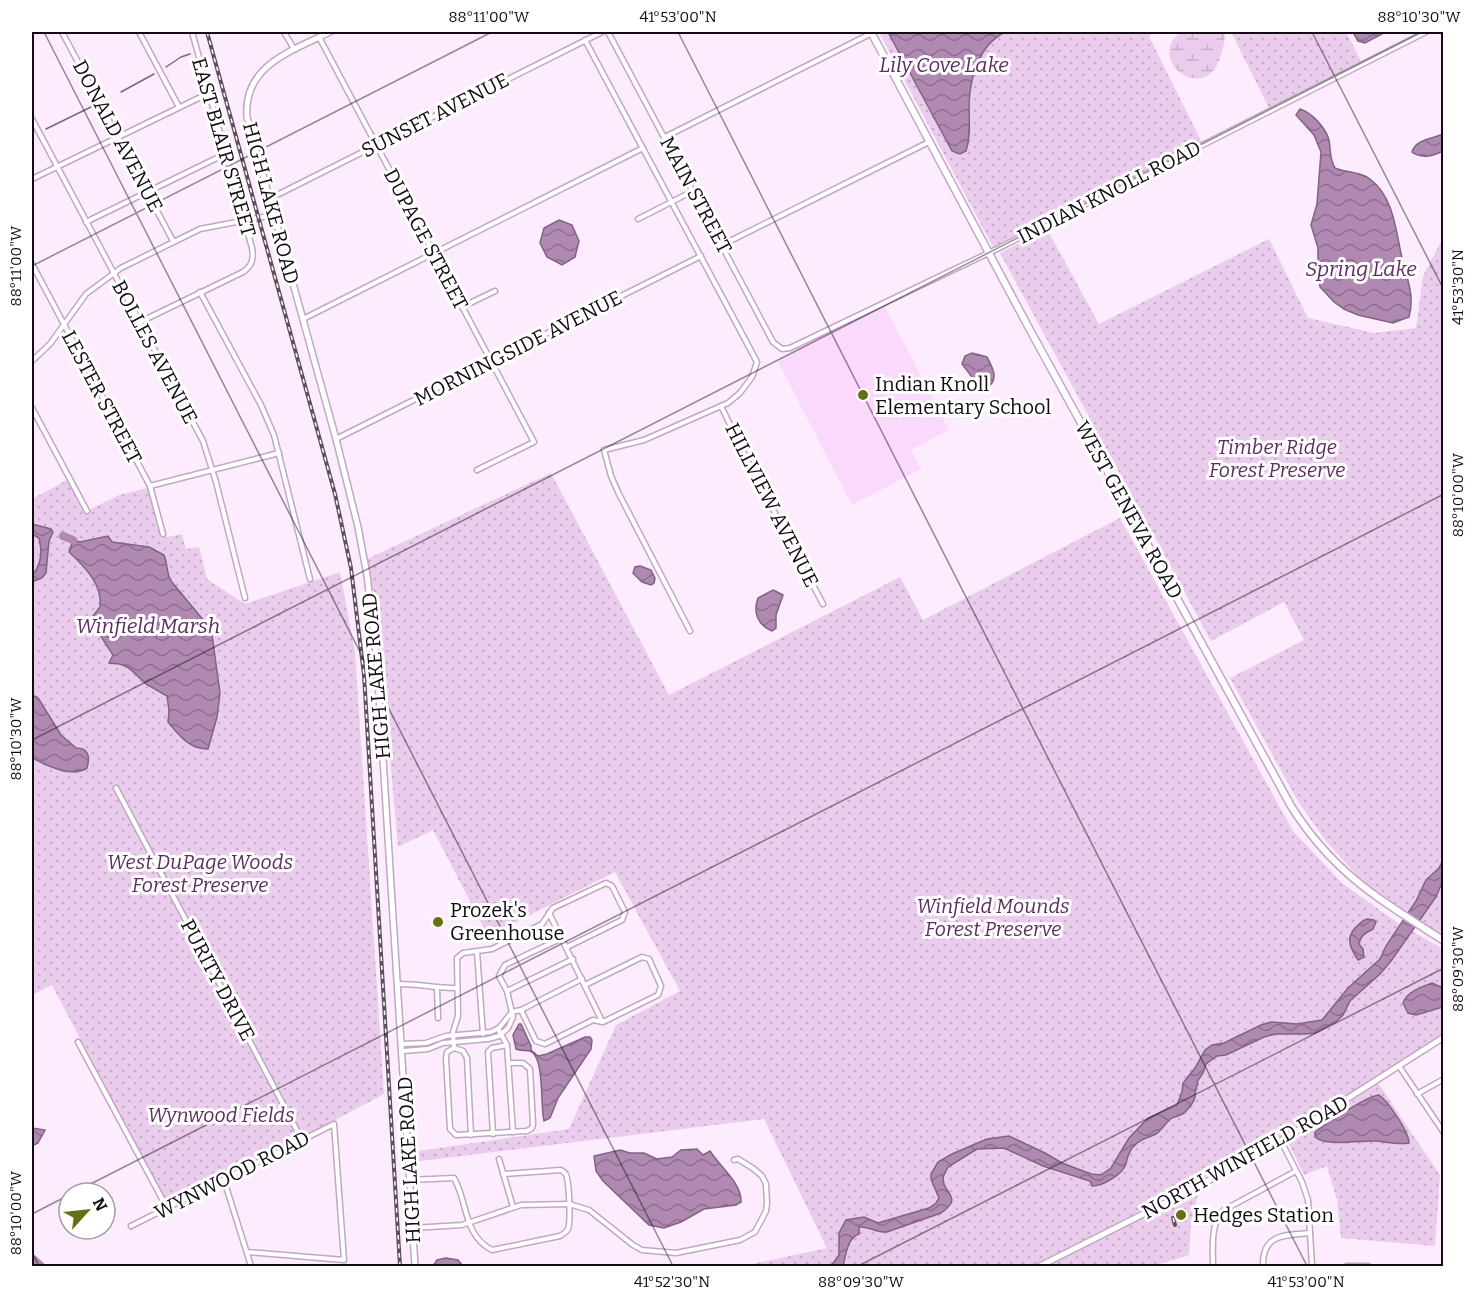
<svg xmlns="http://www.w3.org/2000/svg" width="1475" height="1298" font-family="Bitter,serif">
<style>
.built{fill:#fad9fc}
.wetland{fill:url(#wetland-marsh)}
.park{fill:url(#park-dots)}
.water{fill:url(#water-waves);stroke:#816383;stroke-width:1.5}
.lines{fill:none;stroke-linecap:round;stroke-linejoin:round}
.stream{stroke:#816383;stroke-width:1.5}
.river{stroke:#b089b2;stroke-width:8}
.minor-casing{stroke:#c2a7c3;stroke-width:7}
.tertiary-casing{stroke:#c2a7c3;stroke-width:8}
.secondary-casing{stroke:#c2a7c3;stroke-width:9}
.minor{stroke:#fff;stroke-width:4}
.tertiary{stroke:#fff;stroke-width:5}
.secondary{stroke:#fff;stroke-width:6}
.rail-casing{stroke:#5c505c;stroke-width:4}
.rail{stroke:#fff;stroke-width:1.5;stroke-dasharray:4.5;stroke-linecap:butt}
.ticks{fill:none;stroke:#130a14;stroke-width:1.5;stroke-opacity:0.45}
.poi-dot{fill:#676f16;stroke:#fff;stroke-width:2}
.labels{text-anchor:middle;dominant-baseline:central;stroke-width:6;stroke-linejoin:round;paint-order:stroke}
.street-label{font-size:20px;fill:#130a14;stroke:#fff}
.poi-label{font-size:20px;fill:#130a14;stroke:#fff;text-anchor:start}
.park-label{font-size:20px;font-style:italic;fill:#5d2c60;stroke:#fff}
.water-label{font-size:21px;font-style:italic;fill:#5e2d62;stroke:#fff}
.neatline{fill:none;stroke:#130a14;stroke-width:2}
.ticks-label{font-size:15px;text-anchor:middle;fill:#130a14}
</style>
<defs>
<pattern id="wetland-marsh" width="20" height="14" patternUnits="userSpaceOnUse" patternTransform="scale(1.5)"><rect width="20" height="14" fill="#eaccec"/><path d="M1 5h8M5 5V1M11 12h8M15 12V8" fill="none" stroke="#c8aeca"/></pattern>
<pattern id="park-dots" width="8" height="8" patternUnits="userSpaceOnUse" patternTransform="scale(1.5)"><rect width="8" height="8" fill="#eaccec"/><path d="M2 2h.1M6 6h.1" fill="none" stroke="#c8aeca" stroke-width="1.8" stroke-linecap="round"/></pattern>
<pattern id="water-waves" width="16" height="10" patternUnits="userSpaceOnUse" patternTransform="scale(1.5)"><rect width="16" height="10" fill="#b089b2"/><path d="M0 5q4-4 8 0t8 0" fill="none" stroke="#8e6e90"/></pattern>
</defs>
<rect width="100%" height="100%" fill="#fdecfd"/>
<polygon class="built" points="884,305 949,430 911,450 921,469 852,505 777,360"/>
<path class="wetland" d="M1181 32H1224C1226 40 1223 47 1221 55 1206 108 1144 59 1181 32Z"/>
<g class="park">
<polygon points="879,32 1157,32 1149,36 1202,143 993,247"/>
<polygon points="1231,32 1346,32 1362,63 1270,110"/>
<polygon points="1047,229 1099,324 1269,239 1308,318 1374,333 1416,328 1423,276 1443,238 1443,938 1361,880 1326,841 1299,803 1230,678 1304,640 1284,602 1211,641 1000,253"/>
<polygon points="551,473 669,695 900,577 923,620 1120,518 1293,831 1342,883 1398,923 1443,949 1443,1034 1314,1118 1252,1153 1034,1266 743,1266 827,1248 764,1119 413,1162 412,1152 569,1129 616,1025 680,991 615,872 488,936 433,830 398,847 379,634 367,559"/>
<polygon points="67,480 85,512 119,495 148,488 161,538 182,534 186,549 199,547 207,579 245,604 340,572 355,652 384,1094 300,1139 167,1205 52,985 32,995 32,499"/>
<polygon points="1378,1083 1440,1175 1435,1246 1341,1238 1337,1200 1327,1166 1304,1175 1289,1144"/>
<polygon points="1199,1189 1191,1225 1189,1255 1154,1266 1047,1266"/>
</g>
<g class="water">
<path d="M888 32H1005C979 45 970 77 969 105 969 120 971 136 966 151L960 154 952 151Z"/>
<polygon points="1353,32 1384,32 1382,34 1365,43 1358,41"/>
<path d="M1300 109C1311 112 1326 128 1329 140 1331 150 1329 158 1335 168 1346 173 1359 171 1370 179 1394 197 1396 232 1402 258 1407 279 1415 296 1409 317L1393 323 1358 315 1344 309 1334 302 1320 287 1318 272V248L1311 225 1317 204 1321 152 1314 135 1296 115Z"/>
<path d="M1443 134V151C1433 156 1421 159 1412 152 1416 139 1432 139 1443 134Z"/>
<polygon points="559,220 572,225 579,241 575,257 562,265 547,257 540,243 544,228"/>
<path d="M972 353 987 357C992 367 999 378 989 386L978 385 962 364 965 356Z"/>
<path d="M32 524 51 529 53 532 49 541 46 573 42 578 32 582V573L35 572C42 560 42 551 39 538L32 534Z"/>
<path d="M108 536 112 542 149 547 164 555C168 564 166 572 171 581L209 627 212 635 220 693 217 717 208 749C189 749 179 735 168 722L169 711 167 696 146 684 129 668 120 664 109 663 113 655 100 635 93 616 100 607C103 585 85 567 69 552L73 540 80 542Z"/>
<polygon points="640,566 651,570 655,578 654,583 651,585 642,582 633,573 635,567"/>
<path d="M773 590 783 595 776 615V628L772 631C757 625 753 611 758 598Z"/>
<path d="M32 695 37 697 40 701 61 735 76 748C89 748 90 757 87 768 71 778 48 766 32 758Z"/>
<path d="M1443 860V880L1436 897 1391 961 1380 974 1350 1001 1343 1015 1337 1021 1315 1033 1305 1034H1275L1264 1037 1226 1055 1217 1056 1206 1064 1203 1073 1197 1082 1198 1084C1194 1090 1196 1091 1195 1097 1194 1102 1188 1109 1185 1112 1181 1116 1177 1116 1172 1118 1166 1122 1162 1130 1156 1134 1146 1139 1141 1138 1132 1148 1128 1154 1127 1158 1126 1164 1122 1175 1103 1186 1092 1186L1090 1181 1043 1166 1004 1148 977 1149 948 1167 943 1177 944 1185C953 1198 957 1202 941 1213L887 1232C877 1233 869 1226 859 1227V1234C847 1238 846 1255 843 1266H831L839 1255V1233L846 1220 864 1217 878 1223 929 1208 936 1203 939 1198 931 1179V1174L938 1162 952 1154 987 1139 1009 1136 1045 1153 1062 1163 1091 1174 1101 1175 1111 1168 1129 1138 1148 1118 1177 1105 1182 1092 1183 1083 1195 1068 1205 1050 1212 1045 1224 1043 1261 1025 1271 1022 1297 1024 1322 1020 1348 988 1380 959 1386 946 1416 901 1426 880 1439 868Z"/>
<path d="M1367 919 1374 920 1376 922 1373 929C1365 933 1361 935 1359 944L1363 949 1364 957 1358 960C1351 949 1345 939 1355 928 1360 924 1360 921 1367 919Z"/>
<path d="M1432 983 1443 988V1007L1416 1015 1408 1013 1403 1003C1407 992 1421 987 1432 983Z"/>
<path d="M519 1024H521L531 1046V1050L538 1056 547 1054 585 1037H590L592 1040 591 1049 558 1098 550 1118 544 1121C540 1107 545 1056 530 1051 525 1050 520 1051 516 1049L513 1035Z"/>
<path d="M1379 1095C1388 1101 1409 1132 1409 1143 1399 1145 1387 1142 1376 1141 1361 1140 1326 1147 1315 1137V1132C1328 1123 1365 1096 1379 1095Z"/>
<polygon points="32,1128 45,1130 38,1143 32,1146"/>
<path d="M697 1149 703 1155 710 1151C720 1167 742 1183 741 1202L736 1205 704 1209 681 1222 664 1228 649 1225 603 1181 596 1171 594 1156 620 1150 630 1153H644L657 1159 672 1157 681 1150Z"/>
<polygon points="446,1258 458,1260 463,1266 433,1266 437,1260"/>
</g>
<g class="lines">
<g class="stream">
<polyline points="166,67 181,57 190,54"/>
<polyline points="121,92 154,74"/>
<polyline points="46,129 93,106"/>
<polyline points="32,136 33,135"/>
</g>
<g class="river">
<polyline points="63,536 73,540"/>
<polyline points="32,1258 41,1266"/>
</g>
<g class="minor-casing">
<g id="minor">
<polyline points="62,32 173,241"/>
<polyline points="139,32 179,107"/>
<polyline points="284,32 294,49"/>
<polyline points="608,32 773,342 782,349 790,348 999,248 1426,32"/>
<polyline points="319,37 534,442 477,470"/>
<polyline points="585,40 757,362 752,377 740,393 728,403 644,440 604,450 611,476 619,494 690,631"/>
<polyline points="32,119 203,441 216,482 245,598"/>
<polyline points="665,137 872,33"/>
<polyline points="32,179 209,93"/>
<polyline points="269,199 602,32"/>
<polyline points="638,219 693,191"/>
<polyline points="86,222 225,154"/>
<polyline points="722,245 929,142"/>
<polyline points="32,264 150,486 163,534"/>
<polyline points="200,292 261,405 274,435 310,579"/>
<polyline points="462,307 495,291"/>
<polyline points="303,319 643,148"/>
<path d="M140 322 243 272C252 266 254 259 252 248L192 32"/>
<polyline points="32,361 50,344 86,294 121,268 200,229 273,215"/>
<polyline points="721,406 750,466 823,604"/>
<polyline points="32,408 87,511"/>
<polyline points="336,439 701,256"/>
<polyline points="150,486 279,453"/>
<polyline points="116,788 302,1140"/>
<polyline points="549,913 602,1021"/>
<polyline points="562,938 505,965 499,976 507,991 573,959"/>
<polyline points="477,952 483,1034"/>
<path d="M399 984C418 984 437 988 457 988"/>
<polyline points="437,988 438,1018"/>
<polyline points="521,1010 536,1041 545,1044 593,1020 603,1022 658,995 661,986 649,959 642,957 585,985"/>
<polyline points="498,1029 507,1045 513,1132"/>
<polyline points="78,1042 167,1208"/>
<polyline points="402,1044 426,1043 446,1036 491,1032 499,1028 512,1012 521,1010 582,979"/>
<polyline points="454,1048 453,1032 458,1016 457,958 463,953 492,949 542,924 553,908 606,883 612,886 625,912 622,920 567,947"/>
<polyline points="454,1048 447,1052 446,1058 450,1129 456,1135 527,1131 532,1128 533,1124 530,1069 523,1063 509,1063"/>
<polyline points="454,1048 463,1051 467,1058 471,1135"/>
<polyline points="403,1051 428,1049 443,1043 488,1039 499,1036 508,1028 513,1017 507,991"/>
<polyline points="1399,1066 1444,1133"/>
<polyline points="1417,1094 1444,1079"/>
<polyline points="493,1134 488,1052 492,1048 507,1045"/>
<polyline points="1281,1141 1302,1182 1308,1200 1312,1266"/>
<polyline points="499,1159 513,1207"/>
<polyline points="224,1180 251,1266"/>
<path d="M409 1180 454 1178C468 1202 463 1235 492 1250L560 1236C564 1233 566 1233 568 1229 571 1221 569 1187 567 1178 566 1173 565 1173 561 1170L503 1174"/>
<polyline points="131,1226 334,1124 344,1260 247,1252"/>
<polyline points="413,1228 462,1225 521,1205 569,1204 589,1210 633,1245 642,1250 676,1253 740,1240 755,1232 766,1211 767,1203 766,1184 762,1176 754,1169 738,1159 734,1160"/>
<path d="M1213 1266C1213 1249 1210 1222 1224 1210L1296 1171"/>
<path d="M1263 1266C1262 1234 1285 1235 1310 1233"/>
<polyline points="1347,1266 1368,1266"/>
</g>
</g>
<g class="tertiary-casing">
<g id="tertiary">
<path d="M330 32C292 51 243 65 247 117L336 439 358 527 367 575 377 663 415 1266"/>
<polyline points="1040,1266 1197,1187 1281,1141 1444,1037"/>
</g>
</g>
<g class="secondary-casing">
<path id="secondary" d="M871 32 1030 330 1291 806C1333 873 1379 899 1444 941"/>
</g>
<use href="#minor" class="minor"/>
<use href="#tertiary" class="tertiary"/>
<use href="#secondary" class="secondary"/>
<g class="rail-casing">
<g id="rail">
<polyline points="207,32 335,494 351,568 364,675 400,1266"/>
<polyline points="1173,1218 1175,1225"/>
</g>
</g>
<use href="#rail" class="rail"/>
</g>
<path class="ticks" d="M44 32 673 1266M678 32 1307 1266M1312 32 1444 290M32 266 492 32M32 740 1422 32M73 1193 1444 494M32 1214 69 1195M32 1252 39 1266M858 1266 1444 968"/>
<g class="poi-dot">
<circle cx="863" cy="395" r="6"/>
<circle cx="438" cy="922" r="6"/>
<circle cx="1181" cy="1215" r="6"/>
</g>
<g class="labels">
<g class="street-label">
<text transform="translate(435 115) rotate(-27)">SUNSET AVENUE</text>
<text transform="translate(118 136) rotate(62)">DONALD AVENUE</text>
<text transform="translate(224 147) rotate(74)">EAST BLAIR STREET</text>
<text transform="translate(1109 192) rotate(-27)">INDIAN KNOLL ROAD</text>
<text transform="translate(696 195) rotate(62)">MAIN STREET</text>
<text transform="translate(271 203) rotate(75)">HIGH LAKE ROAD</text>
<text transform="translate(426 239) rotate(62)">DUPAGE STREET</text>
<text transform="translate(518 348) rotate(-27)">MORNINGSIDE AVENUE</text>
<text transform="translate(155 352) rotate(62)">BOLLES AVENUE</text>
<text transform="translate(102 397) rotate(62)">LESTER STREET</text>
<text transform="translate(772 505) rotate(63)">HILLVIEW AVENUE</text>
<text transform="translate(1129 510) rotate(61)">WEST GENEVA ROAD</text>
<text transform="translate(376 676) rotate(-95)">HIGH LAKE ROAD</text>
<text transform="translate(218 980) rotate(62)">PURITY DRIVE</text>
<text transform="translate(1245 1157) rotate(-29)">NORTH WINFIELD ROAD</text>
<text transform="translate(409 1160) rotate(-93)">HIGH LAKE ROAD</text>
<text transform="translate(232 1175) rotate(-27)">WYNWOOD ROAD</text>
</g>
<g class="poi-label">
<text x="875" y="384">Indian Knoll<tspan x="875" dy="23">Elementary School</tspan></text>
<text x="450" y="910">Prozek's<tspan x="450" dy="23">Greenhouse</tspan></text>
<text x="1193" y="1215">Hedges Station</text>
</g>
<g class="park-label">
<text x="1277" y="447">Timber Ridge<tspan x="1277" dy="23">Forest Preserve</tspan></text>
<text x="200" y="862">West DuPage Woods<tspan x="200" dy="23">Forest Preserve</tspan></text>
<text x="993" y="906">Winfield Mounds<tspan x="993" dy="23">Forest Preserve</tspan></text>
<text x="221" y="1115">Wynwood Fields</text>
</g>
<g class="water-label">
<text x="944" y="65">Lily Cove Lake</text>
<text x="1361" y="269">Spring Lake</text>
<text x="148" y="626">Winfield Marsh</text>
</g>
</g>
<rect width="1475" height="1298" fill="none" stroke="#ffffff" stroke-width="66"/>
<g transform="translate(87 1211) rotate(63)"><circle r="28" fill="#ffffff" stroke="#a19da1" stroke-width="1.5"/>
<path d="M0-4.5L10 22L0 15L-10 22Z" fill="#676f16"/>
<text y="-9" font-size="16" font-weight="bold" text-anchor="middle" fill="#130a14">N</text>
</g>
<rect x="33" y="33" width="1409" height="1232" class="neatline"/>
<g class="ticks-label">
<text x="489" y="22">88°11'00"W</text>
<text x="678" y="22">41°53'00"N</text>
<text x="1419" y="22">88°10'30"W</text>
<text transform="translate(16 266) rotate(-90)" y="5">88°11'00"W</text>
<text transform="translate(1458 287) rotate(-90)" y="5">41°53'30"N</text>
<text transform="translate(1458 495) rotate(-90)" y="5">88°10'00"W</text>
<text transform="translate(16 739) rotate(-90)" y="5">88°10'30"W</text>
<text transform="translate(1458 969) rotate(-90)" y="5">88°09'30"W</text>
<text transform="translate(16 1213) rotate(-90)" y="5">88°10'00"W</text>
<text x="672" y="1287">41°52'30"N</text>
<text x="861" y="1287">88°09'30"W</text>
<text x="1306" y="1287">41°53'00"N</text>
</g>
</svg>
